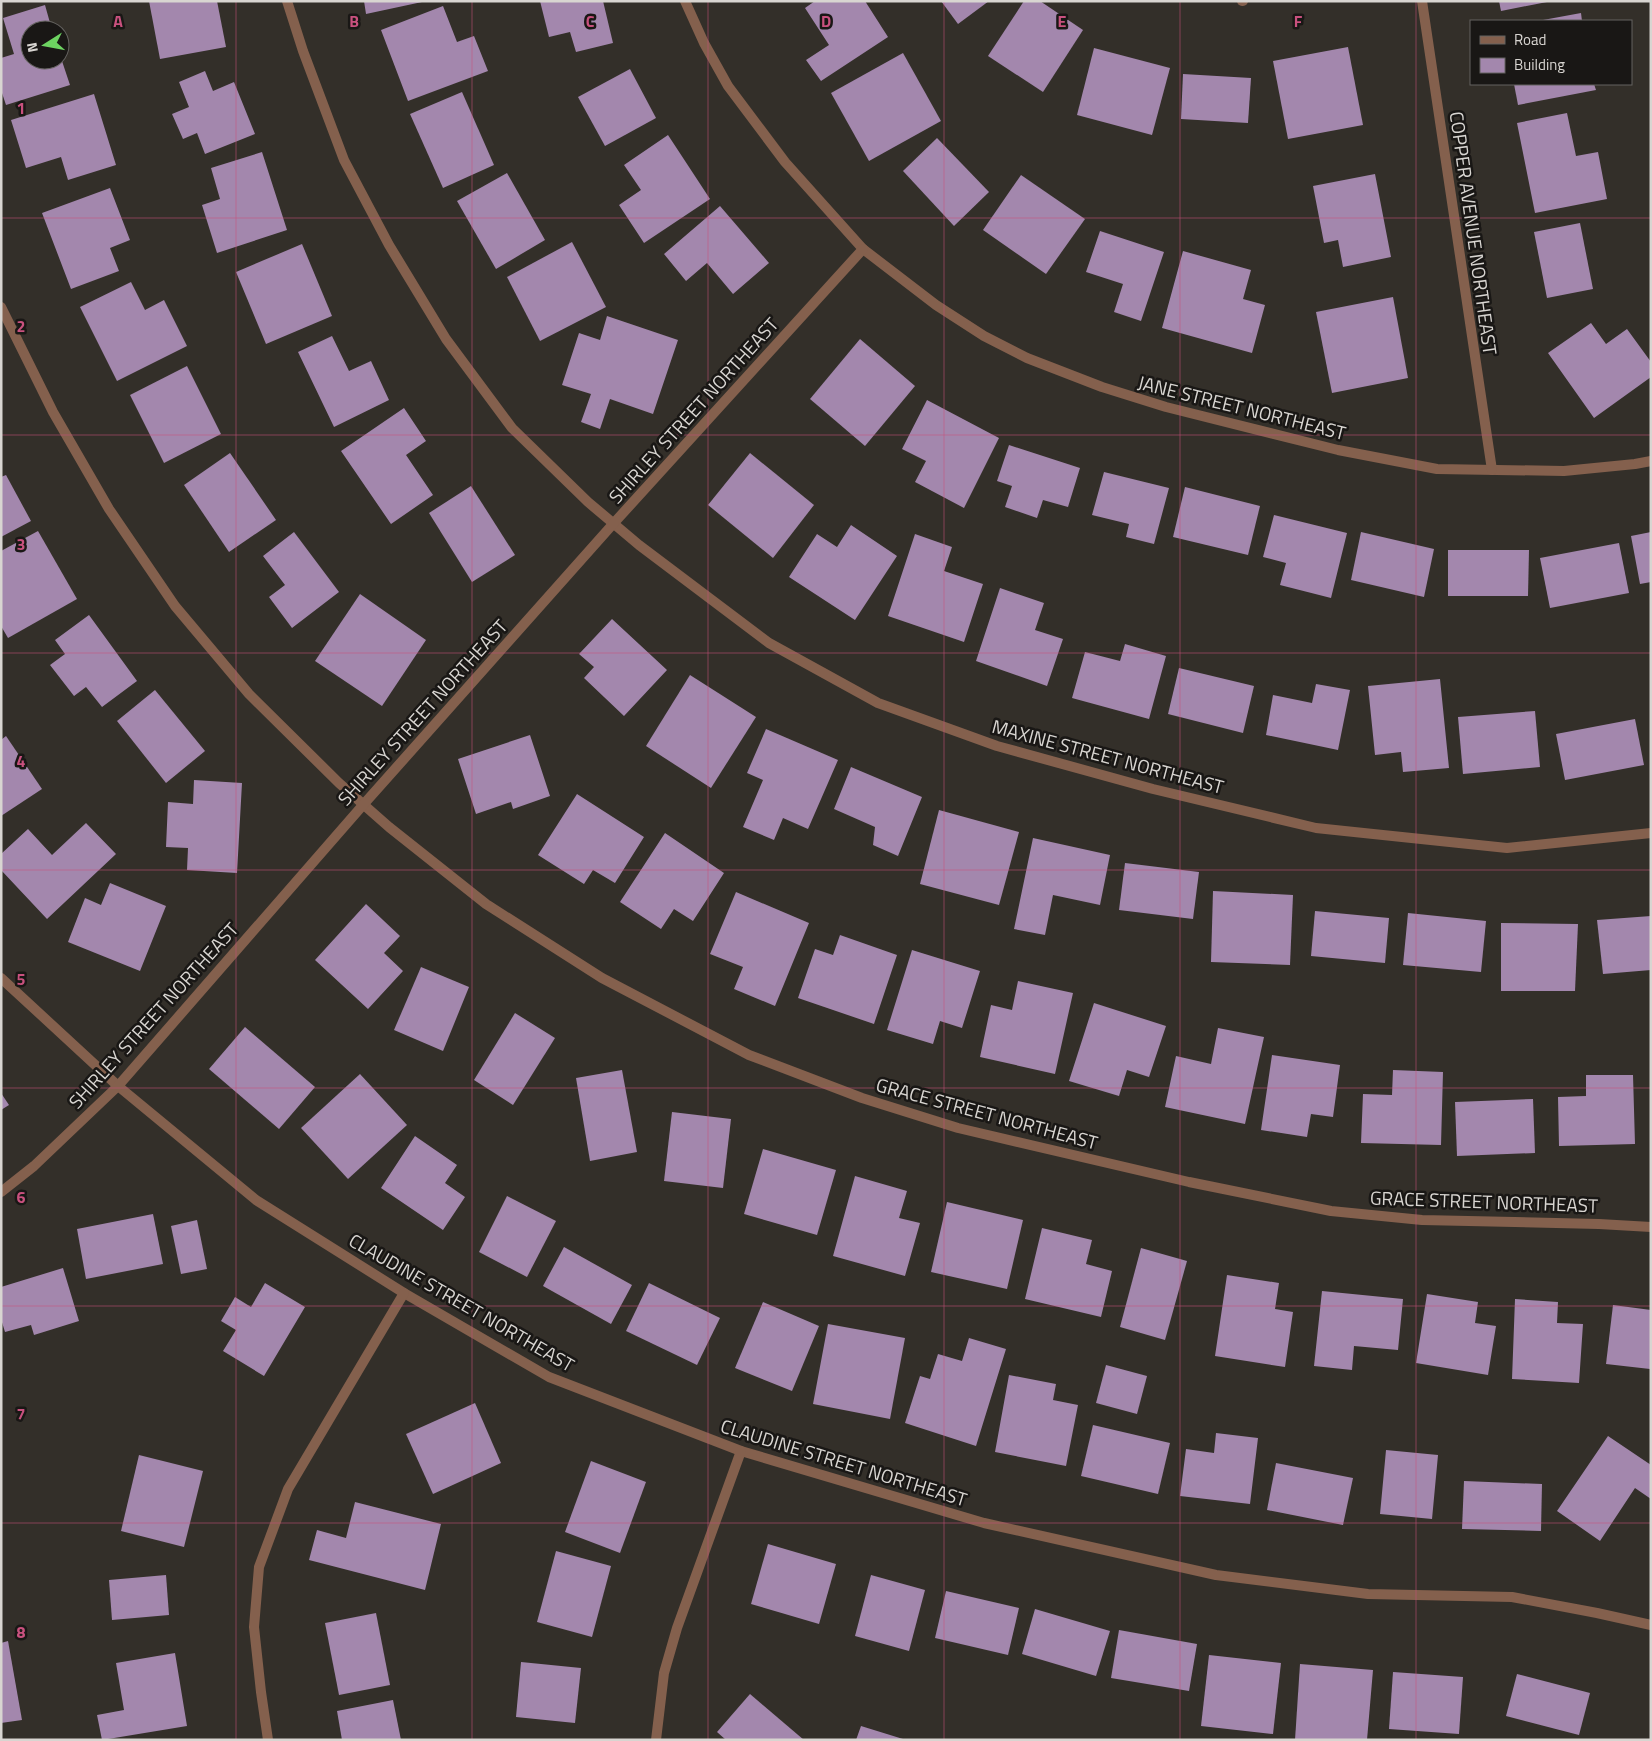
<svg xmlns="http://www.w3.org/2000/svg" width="1652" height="1741" font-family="'Titillium Web',sans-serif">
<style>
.building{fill:#a387ad}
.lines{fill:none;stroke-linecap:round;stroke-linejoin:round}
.minor{stroke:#84604d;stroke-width:10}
.grid{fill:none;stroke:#c9517e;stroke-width:1;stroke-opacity:0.55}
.labels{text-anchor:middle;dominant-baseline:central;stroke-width:5;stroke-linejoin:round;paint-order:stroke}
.street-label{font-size:19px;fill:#d8d5d1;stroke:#191715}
.grid-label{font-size:16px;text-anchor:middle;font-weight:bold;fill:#c9517e;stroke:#191715;stroke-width:5;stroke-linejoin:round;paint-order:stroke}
</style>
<rect width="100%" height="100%" fill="#332f29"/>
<g class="building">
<polygon points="149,1 217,1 226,47 160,59"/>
<polygon points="364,1 422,1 422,2 366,14"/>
<polygon points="540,1 603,1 613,43 576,52 570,32 549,37"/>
<polygon points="815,1 865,1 888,37 821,81 806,60 829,45 805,8"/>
<polygon points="941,1 989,1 958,24"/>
<polygon points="1024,1 1040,1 1083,30 1043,92 988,56"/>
<polygon points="1499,1 1546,1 1547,2 1501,11"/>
<polygon points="45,5 52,30 30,30 30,60 60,60 60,55 70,85 6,105 1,90 1,58 14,54 3,18"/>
<polygon points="443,6 457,42 474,36 488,71 408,101 381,30"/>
<polygon points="1581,13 1582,21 1543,21 1543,20"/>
<polygon points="1348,47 1363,125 1288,139 1273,61"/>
<polygon points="1094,48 1170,68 1152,135 1077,115"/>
<polygon points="903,53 941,121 869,161 831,93"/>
<polygon points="630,69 656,118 605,146 578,97"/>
<polygon points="205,71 213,91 234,82 255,134 205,154 197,133 183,139 172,114 189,107 179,82"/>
<polygon points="1183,74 1251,78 1248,123 1181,119"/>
<polygon points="1514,84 1594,84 1596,90 1518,105"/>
<polygon points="462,92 494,165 443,188 410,114"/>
<polygon points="94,94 116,165 68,180 61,157 26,168 11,120"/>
<polygon points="1567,113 1576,156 1598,152 1607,199 1535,213 1517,123"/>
<polygon points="668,135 710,199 644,243 619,205 641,190 624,165"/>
<polygon points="937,138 989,192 954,226 903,171"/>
<polygon points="262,152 287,230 217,253 202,205 220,199 211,168"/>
<polygon points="507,173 545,240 496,269 457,201"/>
<polygon points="1375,174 1391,257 1343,267 1338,240 1324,243 1313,186"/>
<polygon points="1021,175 1085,219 1046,274 983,230"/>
<polygon points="110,188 130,240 110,248 119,271 71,289 42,213"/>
<polygon points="720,206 769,263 733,294 707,263 686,281 664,254"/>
<polygon points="1580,223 1593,289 1547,298 1534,232"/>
<polygon points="1100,231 1164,252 1141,321 1114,312 1123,284 1086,272"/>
<polygon points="572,242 606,307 540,341 507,277"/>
<polygon points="302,244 332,316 266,344 236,272"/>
<polygon points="1183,251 1251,270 1243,299 1265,305 1252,353 1162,328"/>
<polygon points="131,282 145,310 164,300 187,346 117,381 80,307"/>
<polygon points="1393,297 1408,378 1332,393 1316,312"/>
<polygon points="607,316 678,340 653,414 610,399 600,429 581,422 591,394 562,385 579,333 600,340"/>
<polygon points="1591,323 1606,344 1627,329 1651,362 1651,377 1594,418 1548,353"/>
<polygon points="332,336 349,371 371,361 389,400 334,427 298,352"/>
<polygon points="860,339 915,386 865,446 810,399"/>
<polygon points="187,366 221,434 164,463 130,395"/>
<polygon points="927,400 999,438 964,508 915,482 926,461 902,449"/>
<polygon points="404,408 426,441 406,455 433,495 391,524 341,451"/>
<polygon points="1009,445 1080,468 1068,507 1043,500 1037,518 1005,507 1012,486 997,481"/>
<polygon points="230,453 276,520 229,552 184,485"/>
<polygon points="750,453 814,505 773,558 708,505"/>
<polygon points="1104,472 1169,488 1154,544 1126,537 1129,524 1092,515"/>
<polygon points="6,475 31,521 1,537 1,477"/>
<polygon points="471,486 515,555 472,582 429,513"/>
<polygon points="1185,487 1260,506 1248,555 1173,537"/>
<polygon points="1274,515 1347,533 1331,598 1280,585 1286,563 1263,557"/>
<polygon points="851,525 897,556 855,620 789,577 817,534 837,547"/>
<polygon points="38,531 77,599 8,638 1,626 1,551"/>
<polygon points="294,532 339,592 292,628 269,597 285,585 263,556"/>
<polygon points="1361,532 1434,549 1424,597 1351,580"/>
<polygon points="1651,532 1651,582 1640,584 1631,536"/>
<polygon points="915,534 952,547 944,571 983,584 964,642 888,616"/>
<polygon points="1619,543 1629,593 1550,608 1540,558"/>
<polygon points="1448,550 1529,550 1528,596 1448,596"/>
<polygon points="1000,588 1044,603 1035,630 1063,639 1047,686 976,661"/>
<polygon points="360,594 426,640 382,706 315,661"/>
<polygon points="89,615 137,681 102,707 86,687 74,696 50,665 65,654 55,640"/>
<polygon points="612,619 667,670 624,716 584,678 594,667 579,654"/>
<polygon points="1125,644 1166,656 1149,719 1072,698 1085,652 1120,661"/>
<polygon points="1179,668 1254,686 1243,733 1168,714"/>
<polygon points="690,675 756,717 711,788 646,746"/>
<polygon points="1440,679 1449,768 1403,772 1401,752 1375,755 1368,686"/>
<polygon points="1316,684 1350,690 1338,750 1266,735 1273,695 1312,703"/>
<polygon points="155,690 205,751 166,783 117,721"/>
<polygon points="1535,711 1540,767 1463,774 1458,717"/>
<polygon points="1635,719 1644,765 1565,780 1556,734"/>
<polygon points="766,729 838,760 808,829 783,818 774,840 743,827 763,780 747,773"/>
<polygon points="530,735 550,796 513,809 511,802 476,814 458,759"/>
<polygon points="6,736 42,789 1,816 1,740"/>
<polygon points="851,767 922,797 898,856 873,845 875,827 834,809"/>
<polygon points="194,780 242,783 237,873 187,870 188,848 166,847 168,802 193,804"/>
<polygon points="577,794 644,837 615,883 593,870 584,884 538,855"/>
<polygon points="939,810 1019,832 999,905 920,884"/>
<polygon points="86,823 116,854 47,919 1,870 1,854 28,829 52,855"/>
<polygon points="665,833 724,873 693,921 674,909 661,929 620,902"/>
<polygon points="1033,838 1110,855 1100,905 1053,895 1045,935 1014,929"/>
<polygon points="1125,863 1199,872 1193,919 1119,910"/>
<polygon points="110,883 166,906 140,971 68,942 85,898 101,905"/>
<polygon points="1213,891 1293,895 1290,965 1211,962"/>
<polygon points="736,892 809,923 775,1006 734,989 743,967 710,954"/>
<polygon points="366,904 400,936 384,953 403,971 368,1009 315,960"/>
<polygon points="1315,911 1389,918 1385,963 1311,956"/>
<polygon points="1408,913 1486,921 1481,972 1403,965"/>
<polygon points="1651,916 1651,970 1603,974 1597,920"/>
<polygon points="1501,923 1578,924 1575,991 1501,991"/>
<polygon points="840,935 897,955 874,1024 798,998 815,949 833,955"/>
<polygon points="912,950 980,971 962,1028 940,1021 933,1044 887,1030"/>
<polygon points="421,967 469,987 443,1051 394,1030"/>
<polygon points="1018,981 1073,993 1055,1074 980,1057 991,1005 1012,1010"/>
<polygon points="1094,1003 1166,1026 1149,1077 1127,1070 1119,1096 1069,1081"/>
<polygon points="515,1013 555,1038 513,1105 474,1080"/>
<polygon points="245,1027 315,1087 279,1129 209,1069"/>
<polygon points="1218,1028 1264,1037 1245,1124 1165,1107 1176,1056 1211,1064"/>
<polygon points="1272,1055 1340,1065 1333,1117 1311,1114 1307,1137 1261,1130"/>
<polygon points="622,1070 637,1152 590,1161 576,1078"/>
<polygon points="1393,1070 1443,1072 1441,1145 1361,1143 1363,1094 1392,1095"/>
<polygon points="360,1074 407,1125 348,1179 301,1128"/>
<polygon points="1586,1075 1633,1075 1635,1144 1559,1146 1558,1097 1586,1096"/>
<polygon points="1,1093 9,1105 1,1110"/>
<polygon points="1533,1099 1535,1153 1457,1156 1455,1102"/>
<polygon points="672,1112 731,1119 723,1188 664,1181"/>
<polygon points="415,1136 457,1165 445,1183 465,1197 443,1230 381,1188"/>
<polygon points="763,1149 836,1170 817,1235 744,1214"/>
<polygon points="855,1176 907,1191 899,1218 920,1223 905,1276 833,1256"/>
<polygon points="507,1196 556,1221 527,1277 479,1252"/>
<polygon points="947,1202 1023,1220 1007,1289 931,1272"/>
<polygon points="153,1214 163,1264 86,1279 77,1229"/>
<polygon points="197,1220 207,1269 181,1274 171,1226"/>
<polygon points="1042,1228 1092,1240 1086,1264 1112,1271 1101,1317 1025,1299"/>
<polygon points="564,1247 632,1285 611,1324 543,1286"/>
<polygon points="1141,1248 1187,1261 1165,1340 1120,1327"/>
<polygon points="63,1268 79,1321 34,1335 31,1325 5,1332 1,1319 1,1287"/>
<polygon points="1227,1275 1279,1283 1275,1309 1293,1312 1285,1367 1215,1356"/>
<polygon points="265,1283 305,1307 264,1376 223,1351 236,1330 221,1321 235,1297 251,1307"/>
<polygon points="649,1283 720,1318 697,1365 626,1331"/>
<polygon points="1322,1291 1403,1299 1398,1350 1354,1346 1352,1370 1314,1366"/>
<polygon points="1427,1294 1478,1302 1475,1323 1496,1326 1488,1375 1416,1363"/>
<polygon points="1515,1299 1558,1302 1557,1323 1583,1324 1579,1383 1512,1379"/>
<polygon points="763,1302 819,1326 792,1391 735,1368"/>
<polygon points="1613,1305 1651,1310 1650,1369 1606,1364"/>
<polygon points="828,1324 905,1338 890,1419 813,1404"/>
<polygon points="969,1338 1006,1349 976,1446 905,1423 920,1376 930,1379 938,1354 962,1361"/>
<polygon points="1106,1365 1147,1376 1137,1414 1096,1403"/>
<polygon points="1009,1375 1056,1384 1053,1400 1078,1405 1066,1466 995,1452"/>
<polygon points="475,1403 501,1463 433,1494 406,1434"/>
<polygon points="1093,1425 1170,1443 1158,1494 1081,1476"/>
<polygon points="1216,1433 1258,1438 1250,1504 1180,1496 1186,1449 1214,1453"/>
<polygon points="1608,1436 1651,1465 1651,1499 1635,1488 1600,1541 1557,1511"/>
<polygon points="1386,1450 1438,1455 1432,1519 1380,1514"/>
<polygon points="139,1455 203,1471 184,1547 121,1531"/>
<polygon points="591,1461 646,1482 620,1553 565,1532"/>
<polygon points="1276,1463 1353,1478 1343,1525 1267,1510"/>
<polygon points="1464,1481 1542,1484 1541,1531 1462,1529"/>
<polygon points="355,1502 441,1524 425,1590 309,1560 317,1530 346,1538"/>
<polygon points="768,1544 836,1564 819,1624 751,1604"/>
<polygon points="556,1551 611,1566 592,1637 537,1622"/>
<polygon points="166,1575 169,1615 112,1620 109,1580"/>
<polygon points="871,1575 925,1590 909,1651 855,1636"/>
<polygon points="946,1591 1019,1608 1008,1655 935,1638"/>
<polygon points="1035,1609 1110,1631 1096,1676 1022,1654"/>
<polygon points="376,1613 390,1685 339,1695 325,1623"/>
<polygon points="1119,1630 1197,1644 1189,1691 1111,1678"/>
<polygon points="8,1641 22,1720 1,1723 1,1643"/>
<polygon points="175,1653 187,1726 102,1740 97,1715 124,1710 116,1663"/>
<polygon points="1209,1655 1281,1663 1273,1734 1201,1726"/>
<polygon points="521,1662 581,1668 575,1723 516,1717"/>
<polygon points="1300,1664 1373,1670 1367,1740 1295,1740"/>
<polygon points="1393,1672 1463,1677 1459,1734 1389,1729"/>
<polygon points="1517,1674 1590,1693 1579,1735 1506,1716"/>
<polygon points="750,1694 804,1740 726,1740 717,1732"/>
<polygon points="393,1700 401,1740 342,1740 337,1711"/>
<polygon points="861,1726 903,1739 903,1740 856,1740"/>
</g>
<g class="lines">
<g class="minor">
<polyline points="287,1 303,51 344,160 389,245 446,339 512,428 588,502 639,545 769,643 878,703 997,746 1153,789 1316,828 1507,848 1651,833"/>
<polyline points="685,1 704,43 728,86 785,162 863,249 936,305 984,336 1027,358 1102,387 1166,407 1338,450 1437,469 1564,471 1635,464 1651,461"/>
<polyline points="1242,1 1243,1"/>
<polyline points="1422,1 1492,470"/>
<polyline points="1,307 53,412 109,509 175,606 249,694 339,783 389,827 486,904 602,978 749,1055 862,1098 958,1128 1189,1182 1331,1211 1422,1220 1599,1224 1651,1227"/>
<polyline points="1,978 118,1086 256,1200 404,1293 549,1377 741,1451 984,1523 1216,1575 1368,1594 1512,1597 1597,1613 1651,1625"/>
<polyline points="1,1192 34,1166 118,1086 363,805 613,524 863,249"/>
<polyline points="268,1740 261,1692 254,1627 259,1567 288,1489 404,1293"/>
<polyline points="656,1740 664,1673 677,1628 741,1451"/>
</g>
</g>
<path class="grid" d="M236 1V1740M472 1V1740M708 1V1740M944 1V1740M1180 1V1740M1416 1V1740M1 218H1651M1 435H1651M1 653H1651M1 870H1651M1 1088H1651M1 1306H1651M1 1523H1651"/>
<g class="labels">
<g class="street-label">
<text transform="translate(1474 233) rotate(82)">COPPER AVENUE NORTHEAST</text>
<text transform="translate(1242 407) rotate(14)">JANE STREET NORTHEAST</text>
<text transform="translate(693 410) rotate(-48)">SHIRLEY STREET NORTHEAST</text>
<text transform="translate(422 712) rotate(-48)">SHIRLEY STREET NORTHEAST</text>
<text transform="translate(1108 756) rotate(15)">MAXINE STREET NORTHEAST</text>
<text transform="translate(153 1015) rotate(-48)">SHIRLEY STREET NORTHEAST</text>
<text transform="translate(987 1113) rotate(15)">GRACE STREET NORTHEAST</text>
<text transform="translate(1484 1201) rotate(2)">GRACE STREET NORTHEAST</text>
<text transform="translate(462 1302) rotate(30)">CLAUDINE STREET NORTHEAST</text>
<text transform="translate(844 1462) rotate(17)">CLAUDINE STREET NORTHEAST</text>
</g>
</g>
<g class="grid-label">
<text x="118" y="27">A</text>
<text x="354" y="27">B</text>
<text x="590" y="27">C</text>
<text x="826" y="27">D</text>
<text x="1062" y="27">E</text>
<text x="1298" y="27">F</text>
<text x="21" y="114">1</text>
<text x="21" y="332">2</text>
<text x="21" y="550">3</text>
<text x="21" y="767">4</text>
<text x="21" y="985">5</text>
<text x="21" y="1203">6</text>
<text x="21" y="1420">7</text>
<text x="21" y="1638">8</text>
</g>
<rect width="1652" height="1741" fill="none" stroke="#d8d5d1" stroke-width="5"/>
<rect x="1470" y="20" width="162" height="65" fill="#191715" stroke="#656360"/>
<rect x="1480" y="36" width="25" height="8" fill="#84604d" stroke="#656360"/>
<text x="1514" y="45" font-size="15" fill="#d8d5d1">Road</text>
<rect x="1480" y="58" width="25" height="15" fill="#a387ad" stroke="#656360"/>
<text x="1514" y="70" font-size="15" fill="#d8d5d1">Building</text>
<g transform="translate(45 45) rotate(259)"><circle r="24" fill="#191715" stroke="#656360"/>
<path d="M0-4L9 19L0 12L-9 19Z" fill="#6dd361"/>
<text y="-8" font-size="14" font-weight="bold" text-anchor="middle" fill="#d8d5d1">N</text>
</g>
</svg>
